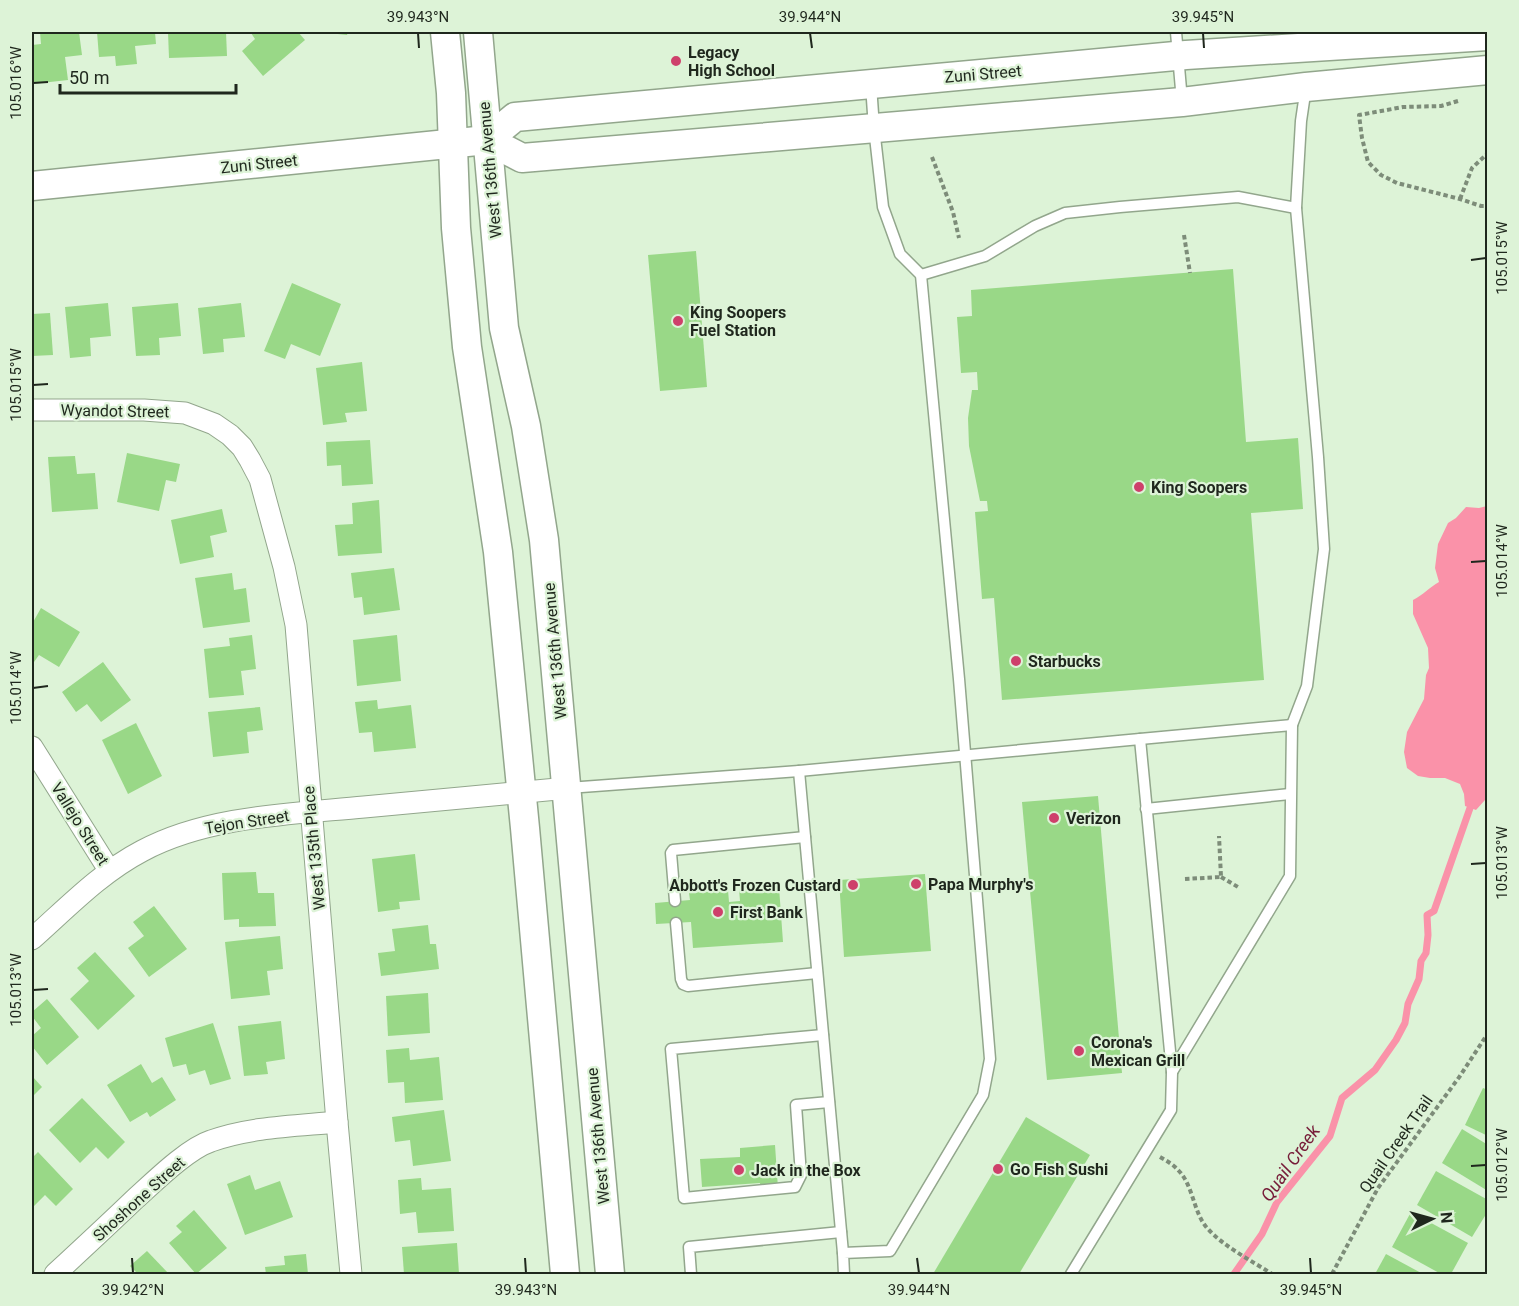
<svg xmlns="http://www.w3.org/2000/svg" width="1519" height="1306" font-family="Roboto,sans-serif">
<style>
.water{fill:#fa92a9}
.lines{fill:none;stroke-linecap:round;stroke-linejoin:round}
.stream{stroke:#fa92a9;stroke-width:7}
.building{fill:#99d887}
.lane-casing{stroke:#92a68c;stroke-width:13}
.street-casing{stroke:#92a68c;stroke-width:23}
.secondary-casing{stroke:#92a68c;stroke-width:31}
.path{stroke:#7d8c79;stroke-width:4;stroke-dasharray:4.5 3;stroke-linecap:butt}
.lane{stroke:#fff;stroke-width:10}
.street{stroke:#fff;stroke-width:21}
.secondary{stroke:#fff;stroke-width:28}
.ticks{fill:none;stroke:#1f271d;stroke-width:2}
.poi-dot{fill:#ce406b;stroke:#ddf3d7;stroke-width:2}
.labels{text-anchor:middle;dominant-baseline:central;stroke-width:4.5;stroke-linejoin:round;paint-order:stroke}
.poi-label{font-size:16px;font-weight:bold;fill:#1f271d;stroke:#ddf3d7;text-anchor:start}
.street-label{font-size:16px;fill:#1f271d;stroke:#ddf3d7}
.water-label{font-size:18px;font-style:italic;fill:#761c38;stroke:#ddf3d7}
.neatline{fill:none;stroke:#1f271d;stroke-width:2}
.ticks-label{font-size:15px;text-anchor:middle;fill:#1f271d}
</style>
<rect width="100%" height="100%" fill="#ddf3d7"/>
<path class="water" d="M1487 506 1488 800H1485L1476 810 1465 806 1464 794 1460 784 1445 778H1430L1418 776 1407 768 1404 752 1407 732 1424 699 1426 675 1429 668 1428 648 1413 614V600C1423 595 1430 587 1439 582L1435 568 1438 544 1448 523 1456 518 1466 507 1479 508Z"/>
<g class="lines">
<polyline class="stream" points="1234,1274 1262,1234 1277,1202 1330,1136 1342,1098 1375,1070 1396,1040 1405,1023 1408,1004 1419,979 1421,961 1426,953 1428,935 1427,915 1434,911 1470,808"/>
</g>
<g class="building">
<polygon points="40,32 79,32 82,55 65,57 68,80 32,84 32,45 41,44"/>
<polygon points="97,32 155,32 156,44 135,46 137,64 116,66 115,56 99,57"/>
<polygon points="168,32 226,32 227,56 169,58"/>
<polygon points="253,32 298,32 305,40 263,76 242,51 255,39 251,33"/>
<polygon points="328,32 348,32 347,35 328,33"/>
<polygon points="696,251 707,387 660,391 648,255"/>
<polygon points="1233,269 1246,442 1298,438 1303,509 1251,513 1264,680 1002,700 994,598 982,599 975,512 988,511 987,501 980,501 969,446 968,418 972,390 978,390 977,372 961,373 957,317 972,316 971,290"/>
<polygon points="292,283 341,304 320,356 291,344 285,359 264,351"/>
<polygon points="108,303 111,336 90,338 91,356 70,358 65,307"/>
<polygon points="178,303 181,336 159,338 160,355 136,356 132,307"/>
<polygon points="241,303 245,337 223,339 224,352 203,354 198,308"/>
<polygon points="50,313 53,355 32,356 32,314"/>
<polygon points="362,362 367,411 345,413 347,422 323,425 316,368"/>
<polygon points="370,440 373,484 342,486 341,465 327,466 326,442"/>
<polygon points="127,453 180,464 176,482 166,480 159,511 117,502"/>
<polygon points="75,456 77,474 95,473 98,509 52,512 48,457"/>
<polygon points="379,500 382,553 338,556 335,525 353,524 352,503"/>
<polygon points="222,509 227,532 210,536 214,557 180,564 171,520"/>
<polygon points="394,568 400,610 364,615 362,597 354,598 351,573"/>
<polygon points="232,573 234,590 246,588 250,622 203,628 195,578"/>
<polygon points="41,608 80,632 59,667 39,655 34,662 32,661 32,624"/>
<polygon points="252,635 256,669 241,671 244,695 209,698 204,649 230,646 229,638"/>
<polygon points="397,635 401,681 357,686 353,640"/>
<polygon points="103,662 131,700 101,722 87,704 76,712 62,692"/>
<polygon points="377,700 378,709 411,705 416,748 374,752 372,732 359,733 355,702"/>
<polygon points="260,707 263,730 247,732 249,753 213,757 208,712"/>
<polygon points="136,723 162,776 128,794 102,740"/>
<polygon points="1098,796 1122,1073 1047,1080 1022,802"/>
<polygon points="415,854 420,900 399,902 400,909 378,912 372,859"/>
<polygon points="256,872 258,893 274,893 276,926 239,927 239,919 224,920 222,873"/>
<polygon points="925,874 931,951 844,957 839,880"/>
<polygon points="779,887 783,942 693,948 691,922 656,924 655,903 690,900 689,893 728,890 729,902 740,901 739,889"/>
<polygon points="154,906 187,949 149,977 128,948 144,936 133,922"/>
<polygon points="428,925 430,944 436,944 439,969 381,976 378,953 395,951 392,929"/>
<polygon points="280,936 283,969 267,971 270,995 231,999 225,942"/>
<polygon points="95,952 135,996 98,1030 70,999 89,981 77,968"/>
<polygon points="428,993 430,1033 388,1036 386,996"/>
<polygon points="47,999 79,1037 47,1065 32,1046 32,1036 41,1028 32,1016 32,1012"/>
<polygon points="281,1021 285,1059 266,1062 268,1074 244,1076 238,1026"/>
<polygon points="213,1023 231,1079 210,1085 205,1070 189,1075 186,1064 173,1067 165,1038"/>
<polygon points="409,1048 410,1060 439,1057 443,1100 405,1103 404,1082 388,1083 386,1050"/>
<polygon points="141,1064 152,1083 162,1077 176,1100 150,1117 147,1112 130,1122 107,1085"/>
<polygon points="32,1076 42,1087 32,1097"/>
<polygon points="1483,1088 1488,1090 1488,1136 1465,1125"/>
<polygon points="82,1098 125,1142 108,1159 96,1147 80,1163 49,1130"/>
<polygon points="444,1110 451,1161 413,1166 410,1140 395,1142 392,1117"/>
<polygon points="1026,1117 1090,1155 1019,1274 933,1274"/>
<polygon points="1462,1129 1488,1145 1488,1191 1442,1163"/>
<polygon points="775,1145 778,1188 761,1189 760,1183 702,1187 700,1159 740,1157 740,1148"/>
<polygon points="38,1152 73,1189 56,1206 45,1195 32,1208 32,1158"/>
<polygon points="1436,1171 1488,1200 1488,1211 1472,1237 1417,1205"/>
<polygon points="250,1175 255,1190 280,1181 293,1217 245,1235 227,1184"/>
<polygon points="421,1178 422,1190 451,1188 454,1231 418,1233 416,1212 400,1214 398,1180"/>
<polygon points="194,1210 227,1248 196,1274 169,1243 182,1232 176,1226"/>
<polygon points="1411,1212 1468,1243 1451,1274 1441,1274 1392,1247"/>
<polygon points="457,1243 459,1274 404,1274 402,1247"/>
<polygon points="147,1251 169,1274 138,1274 130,1266"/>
<polygon points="306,1254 308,1274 266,1274 265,1267 285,1265 284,1256"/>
<polygon points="1386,1254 1423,1274 1375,1274"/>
</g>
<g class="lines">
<g class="lane-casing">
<g id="lane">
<polyline points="1176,32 1182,101"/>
<polyline points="921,275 985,256 1035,226 1065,213 1120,207 1238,197 1296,208 1301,121 1306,87"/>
<polyline points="1292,725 1307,686 1324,549 1318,457 1296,208"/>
<polyline points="1140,739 1292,725 1290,876 1172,1072"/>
<polyline points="799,771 843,1253"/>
<polyline points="568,788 799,771 1140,739 1172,1072 1171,1110 1071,1274"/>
<polyline points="1146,809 1290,794"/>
<polyline points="675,901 671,853 673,850 805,837"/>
<polyline points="676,923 681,979 683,984 688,986 817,973"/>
<polyline points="823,1035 671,1049 684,1198 795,1187 801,1175 796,1105 829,1102"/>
<polyline points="691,1274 689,1247 841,1232"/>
<polyline points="844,1274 843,1253 890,1251 983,1095 990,1059 959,679 921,275 900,254 883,207 874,128 871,85"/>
</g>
</g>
<g class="street-casing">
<g id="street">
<polyline points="32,410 144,410 185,413 214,424 230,435 242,447 250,460 260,479 284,567 296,625 337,1122 351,1274"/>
<polyline points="32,747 109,870"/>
<path d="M32 939C67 908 100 873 142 851 207 816 291 814 364 807 432 801 500 794 568 788"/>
<path d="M55 1274C82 1249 109 1224 135 1199 154 1182 187 1149 211 1141 250 1127 295 1126 337 1122"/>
</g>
</g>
<g class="secondary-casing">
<g id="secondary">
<polyline points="445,32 451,93 456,228 467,347 498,552 525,828 565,1274"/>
<polyline points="478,32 504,328 526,426 544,540 610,1274"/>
<polyline points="487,140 515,117 1186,55 1488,36"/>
<polyline points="32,186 487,140 522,158 1182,102 1306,87 1488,70"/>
</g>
</g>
<g class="path">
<polyline points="1458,101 1441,106 1403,107 1359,115 1362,138 1368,162 1381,175 1397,183 1460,199 1481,206 1488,206"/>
<polyline points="932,157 953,212 959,238"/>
<polyline points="1460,199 1472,168 1488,153"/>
<polyline points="1184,235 1190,273"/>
<polyline points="1221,877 1238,887"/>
<polyline points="1185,879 1221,877 1219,836"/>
<path d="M1160 1157C1167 1161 1174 1165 1179 1171 1194 1187 1193 1213 1208 1229 1223 1246 1252 1261 1272 1274"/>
<polyline points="1332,1274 1378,1188 1460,1076 1488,1033"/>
</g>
<use href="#lane" class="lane"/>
<use href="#street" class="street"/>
<use href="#secondary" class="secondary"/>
</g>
<path class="ticks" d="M418 33 419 48M810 33 812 48M1203 33 1204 48M33 83 48 82M1471 260 1486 258M33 385 48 384M1471 562 1486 561M33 688 48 686M1471 864 1486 863M33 990 48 989M1471 1166 1486 1165M132 1258 133 1273M525 1258 526 1273M917 1258 919 1273M1310 1258 1311 1273"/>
<g class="poi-dot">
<circle cx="676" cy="61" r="6"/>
<circle cx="678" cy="321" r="6"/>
<circle cx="1139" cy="487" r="6"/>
<circle cx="1016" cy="661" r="6"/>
<circle cx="1054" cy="818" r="6"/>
<circle cx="916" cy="884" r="6"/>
<circle cx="853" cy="885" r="6"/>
<circle cx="718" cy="912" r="6"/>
<circle cx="1079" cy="1051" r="6"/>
<circle cx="998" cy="1169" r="6"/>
<circle cx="739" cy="1170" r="6"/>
</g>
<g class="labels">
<g class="poi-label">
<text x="688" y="52">Legacy<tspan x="688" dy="18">High School</tspan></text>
<text x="690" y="312">King Soopers<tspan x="690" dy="18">Fuel Station</tspan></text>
<text x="1151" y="487">King Soopers</text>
<text x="1028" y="661">Starbucks</text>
<text x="1066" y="818">Verizon</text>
<text x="928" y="884">Papa Murphy's</text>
<text x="841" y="885" text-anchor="end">Abbott's Frozen Custard</text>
<text x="730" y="912">First Bank</text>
<text x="1091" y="1042">Corona's<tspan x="1091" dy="18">Mexican Grill</tspan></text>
<text x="1010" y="1169">Go Fish Sushi</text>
<text x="751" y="1170">Jack in the Box</text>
</g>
<g class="street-label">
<text transform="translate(983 74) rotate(-5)">Zuni Street</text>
<text transform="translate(259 164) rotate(-6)">Zuni Street</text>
<text transform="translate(490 170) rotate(-95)">West 136th Avenue</text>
<text transform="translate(115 411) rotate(1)">Wyandot Street</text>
<text transform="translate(555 651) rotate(-95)">West 136th Avenue</text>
<text transform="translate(247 822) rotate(-9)">Tejon Street</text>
<text transform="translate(80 824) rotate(58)">Vallejo Street</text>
<text transform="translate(314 848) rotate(-95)">West 135th Place</text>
<text transform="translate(598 1136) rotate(-95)">West 136th Avenue</text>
<text transform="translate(1396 1144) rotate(-55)">Quail Creek Trail</text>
<text transform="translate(139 1199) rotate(-42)">Shoshone Street</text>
</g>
<g class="water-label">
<text transform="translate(1290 1163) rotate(-55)">Quail Creek</text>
</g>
</g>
<rect width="1519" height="1306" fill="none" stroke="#ddf3d7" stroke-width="66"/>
<g transform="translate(1432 1219) rotate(85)" stroke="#ddf3d7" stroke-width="4.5" paint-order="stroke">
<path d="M0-4.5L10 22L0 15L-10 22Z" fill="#1f271d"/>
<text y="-9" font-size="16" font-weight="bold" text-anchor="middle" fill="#1f271d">N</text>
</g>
<path d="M60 84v9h176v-9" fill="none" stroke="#1f271d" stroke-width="3"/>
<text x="69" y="84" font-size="18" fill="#1f271d" stroke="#ddf3d7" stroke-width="4.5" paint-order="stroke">50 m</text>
<rect x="33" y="33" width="1453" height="1240" class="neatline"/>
<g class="ticks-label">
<text x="418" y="22">39.943°N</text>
<text x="810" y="22">39.944°N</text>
<text x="1203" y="22">39.945°N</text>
<text transform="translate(16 83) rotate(-90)" y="5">105.016°W</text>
<text transform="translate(1502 258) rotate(-90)" y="5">105.015°W</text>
<text transform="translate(16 385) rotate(-90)" y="5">105.015°W</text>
<text transform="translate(1502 561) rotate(-90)" y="5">105.014°W</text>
<text transform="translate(16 688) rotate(-90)" y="5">105.014°W</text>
<text transform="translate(1502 863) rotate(-90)" y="5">105.013°W</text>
<text transform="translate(16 990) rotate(-90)" y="5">105.013°W</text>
<text transform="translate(1502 1165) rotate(-90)" y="5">105.012°W</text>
<text x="133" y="1295">39.942°N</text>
<text x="526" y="1295">39.943°N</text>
<text x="919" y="1295">39.944°N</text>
<text x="1311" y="1295">39.945°N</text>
</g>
</svg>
